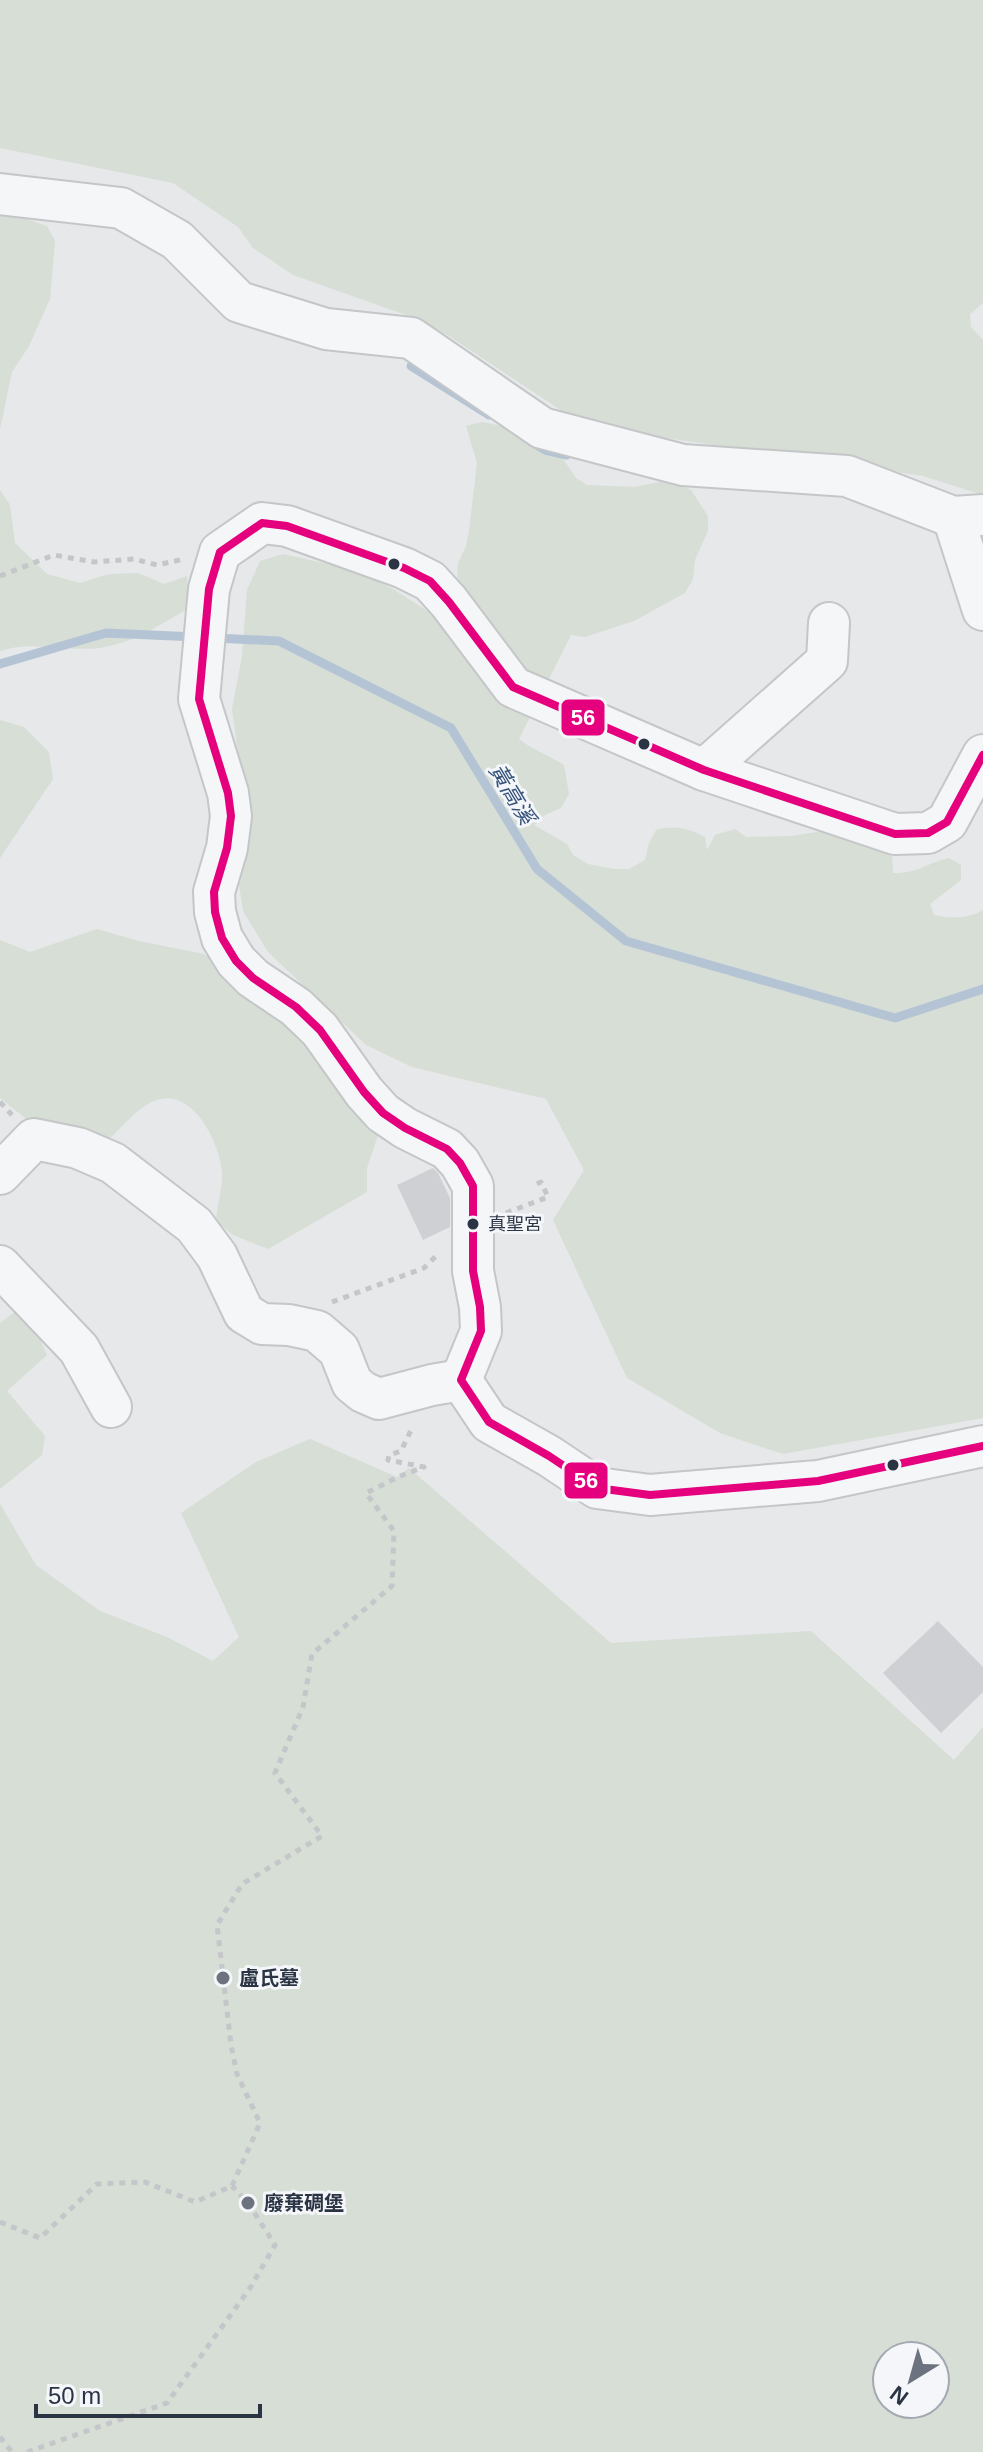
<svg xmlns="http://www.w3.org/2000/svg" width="983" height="2452" font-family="Helvetica,'Noto Sans TC',sans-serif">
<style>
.green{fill:#d6ded6;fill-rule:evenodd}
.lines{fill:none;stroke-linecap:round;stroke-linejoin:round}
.stream{stroke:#b4c4d5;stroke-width:9}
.building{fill:#ced0d3}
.minor-casing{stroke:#c4c6c8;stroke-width:44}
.path{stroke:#c5c6ca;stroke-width:5;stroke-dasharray:6 6;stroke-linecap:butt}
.minor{stroke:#f5f6f7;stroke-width:40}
.bus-1-casing{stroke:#f4f6f9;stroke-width:14}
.bus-1{stroke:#e5007d;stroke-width:8}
.bus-dot{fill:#2b3445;stroke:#f4f6f9;stroke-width:3}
.poi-dot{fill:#6c737f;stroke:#f4f6f9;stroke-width:3}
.labels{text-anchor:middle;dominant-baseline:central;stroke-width:6;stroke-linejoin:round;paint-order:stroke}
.bus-label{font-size:18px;fill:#2b3445;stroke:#f4f6f9;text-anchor:start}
.poi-label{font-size:20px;font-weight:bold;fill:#2b3445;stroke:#f4f6f9;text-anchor:start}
.water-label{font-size:22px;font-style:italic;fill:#34527a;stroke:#f4f6f9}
.line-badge{stroke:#f4f6f9;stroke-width:3}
.badge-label{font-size:22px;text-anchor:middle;font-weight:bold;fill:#fff}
</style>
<rect width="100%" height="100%" fill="#e6e8ea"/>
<g class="green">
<polygon points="0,0 983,0 983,303 970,314 971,327 983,340 983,495 923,476 666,438 594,424 565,413 449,336 420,320 293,275 253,248 238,227 173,183 0,148"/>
<polygon points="0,210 47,226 55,241 50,299 29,346 12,372 0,429"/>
<path d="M482 422 547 435 576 478 587 485 635 487 664 481 679 484 691 490 708 516V531L695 560 693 579 685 593 634 621 585 637 571 635 519 739C532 750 549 755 564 765L569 794 561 808 545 815 534 825 567 844 573 855 588 864 614 869H629L645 860 649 843 656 830C676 825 687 828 705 837L707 850 715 835 735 829 746 837 792 836 829 830 885 842 892 855 893 873C917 874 927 863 949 858L961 865V880L930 904 934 915C952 919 967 919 983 910V1418L783 1454 720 1433 627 1378 553 1220 584 1170 546 1099 412 1067 366 1045 268 952 243 911 238 878 243 790 232 709 242 656 247 590 260 561 283 554 354 570 393 589 434 615 457 586 458 563 466 546 469 531 477 463 466 426Z"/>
<path d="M0 490 10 505 15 543 47 574 80 583 109 574 138 573 164 584 187 576 189 608C160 625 133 643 99 648 66 652 32 640 0 651Z"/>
<polygon points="0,720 24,727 49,752 53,779 0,858"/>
<path d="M97 929 139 941 204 954 273 1002 381 1126 367 1168V1192L268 1249 233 1235 216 1221C217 1206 223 1188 222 1172 220 1143 192 1085 154 1101 133 1110 120 1132 101 1145L30 1122 0 1098V940L30 952Z"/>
<polygon points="15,1312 36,1331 47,1355 7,1391 45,1436 42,1455 0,1489 0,1323"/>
<path d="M310 1439 397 1477 409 1468 611 1643 811 1631 954 1760 983 1727V2452H0V1504L36 1565 100 1611 167 1637 213 1661 239 1637 181 1513 256 1462ZM887 2356H935V2404H887Z"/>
</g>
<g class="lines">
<g class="stream">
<polyline points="411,366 489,415"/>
<polyline points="532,442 545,450 567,455"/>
<polyline points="215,638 279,641 451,728 537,869 626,941 895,1018 983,989"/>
<polyline points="0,664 106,633 196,637"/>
</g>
</g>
<g class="building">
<polygon points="433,1168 438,1173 450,1198 450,1227 423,1240 397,1185"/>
<polygon points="938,1621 983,1667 983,1692 941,1733 883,1673"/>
</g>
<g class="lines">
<g class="minor-casing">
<g id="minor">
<polyline points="0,194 121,208 177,240 239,302 326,329 411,338 542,428 683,465 847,476 953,517 983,515"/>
<polyline points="953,517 983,610"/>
<polyline points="983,755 947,822 928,833 895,834 704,770 513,687 449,602 430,581 404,568 287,526 262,523 220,552 209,589 199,699 228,793 231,816 227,848 214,892 215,912 222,938 236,961 253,978 296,1007 320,1030 364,1092 383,1113 405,1128 447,1149 460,1163 473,1186 473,1271 480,1307 481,1331 461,1380 489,1422 549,1456 597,1488 650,1495 818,1481 983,1446"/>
<polyline points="704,770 827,661 829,623"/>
<polyline points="0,1174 34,1139 78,1148 113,1163 194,1225 217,1256 244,1313 262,1324 289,1325 317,1331 339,1350 352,1383 363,1392 379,1399 432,1385 461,1380"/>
<polyline points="0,1266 79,1349 111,1407"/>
</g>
</g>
<g class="path">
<polyline points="0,576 54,555 94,562 134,559 157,565 184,559"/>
<polyline points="0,1102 12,1115"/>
<polyline points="506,1213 548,1197 541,1182 534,1185"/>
<polyline points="332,1302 424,1268 438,1254"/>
<polyline points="0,2222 40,2238 97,2184 145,2182 195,2202 232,2186 260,2123 237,2074 231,2045 217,1925 242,1884 322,1836 275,1773 303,1707 312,1654 392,1586 394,1531 366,1493 398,1477 424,1467 388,1460 389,1455 401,1451 413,1426"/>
<polyline points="0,2437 12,2452"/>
<polyline points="27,2452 167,2403 250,2288 275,2245 248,2203 232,2186"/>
</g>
<use href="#minor" class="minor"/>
<g class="bus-1-casing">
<polyline id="bus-1" points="983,755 947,822 928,833 895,834 704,770 513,687 449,602 430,581 404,568 287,526 262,523 220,552 209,589 199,699 228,793 231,816 227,848 214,892 215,912 222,938 236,961 253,978 296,1007 320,1030 364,1092 383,1113 405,1128 447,1149 460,1163 473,1186 473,1271 480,1307 481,1331 461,1380 489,1422 549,1456 597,1488 650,1495 818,1481 983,1446"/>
</g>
<use href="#bus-1" class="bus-1"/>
</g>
<g class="bus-dot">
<circle cx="394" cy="564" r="7"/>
<circle cx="644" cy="744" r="7"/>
<circle cx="473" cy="1224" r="7"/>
<circle cx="893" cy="1465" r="7"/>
</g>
<g class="poi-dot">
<circle cx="223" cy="1978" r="8"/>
<circle cx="248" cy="2203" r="8"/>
</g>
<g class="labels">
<g class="bus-label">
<text x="488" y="1224">真聖宮</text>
</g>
<g class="poi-label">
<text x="239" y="1978">盧氏墓</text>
<text x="264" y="2203">廢棄碉堡</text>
</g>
<g class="water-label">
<text transform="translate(512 794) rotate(59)">黃高溪</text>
</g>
</g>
<g class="line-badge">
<rect x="560" y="698" width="46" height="39" rx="8" fill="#e5007d"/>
<rect x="563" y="1461" width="46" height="39" rx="8" fill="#e5007d"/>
</g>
<g class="badge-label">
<text x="583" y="725">56</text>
<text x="586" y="1488">56</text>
</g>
<g transform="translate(911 2380) rotate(217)"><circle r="38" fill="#f4f6f9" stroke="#a4a8b1" stroke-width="2"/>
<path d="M0-6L14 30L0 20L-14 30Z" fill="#6c737f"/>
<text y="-12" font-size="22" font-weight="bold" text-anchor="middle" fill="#2b3445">N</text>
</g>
<path d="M36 2404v12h224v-12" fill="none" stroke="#2b3445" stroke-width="4"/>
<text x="48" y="2404" font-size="24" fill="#2b3445" stroke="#f4f6f9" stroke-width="6" paint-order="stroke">50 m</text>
</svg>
